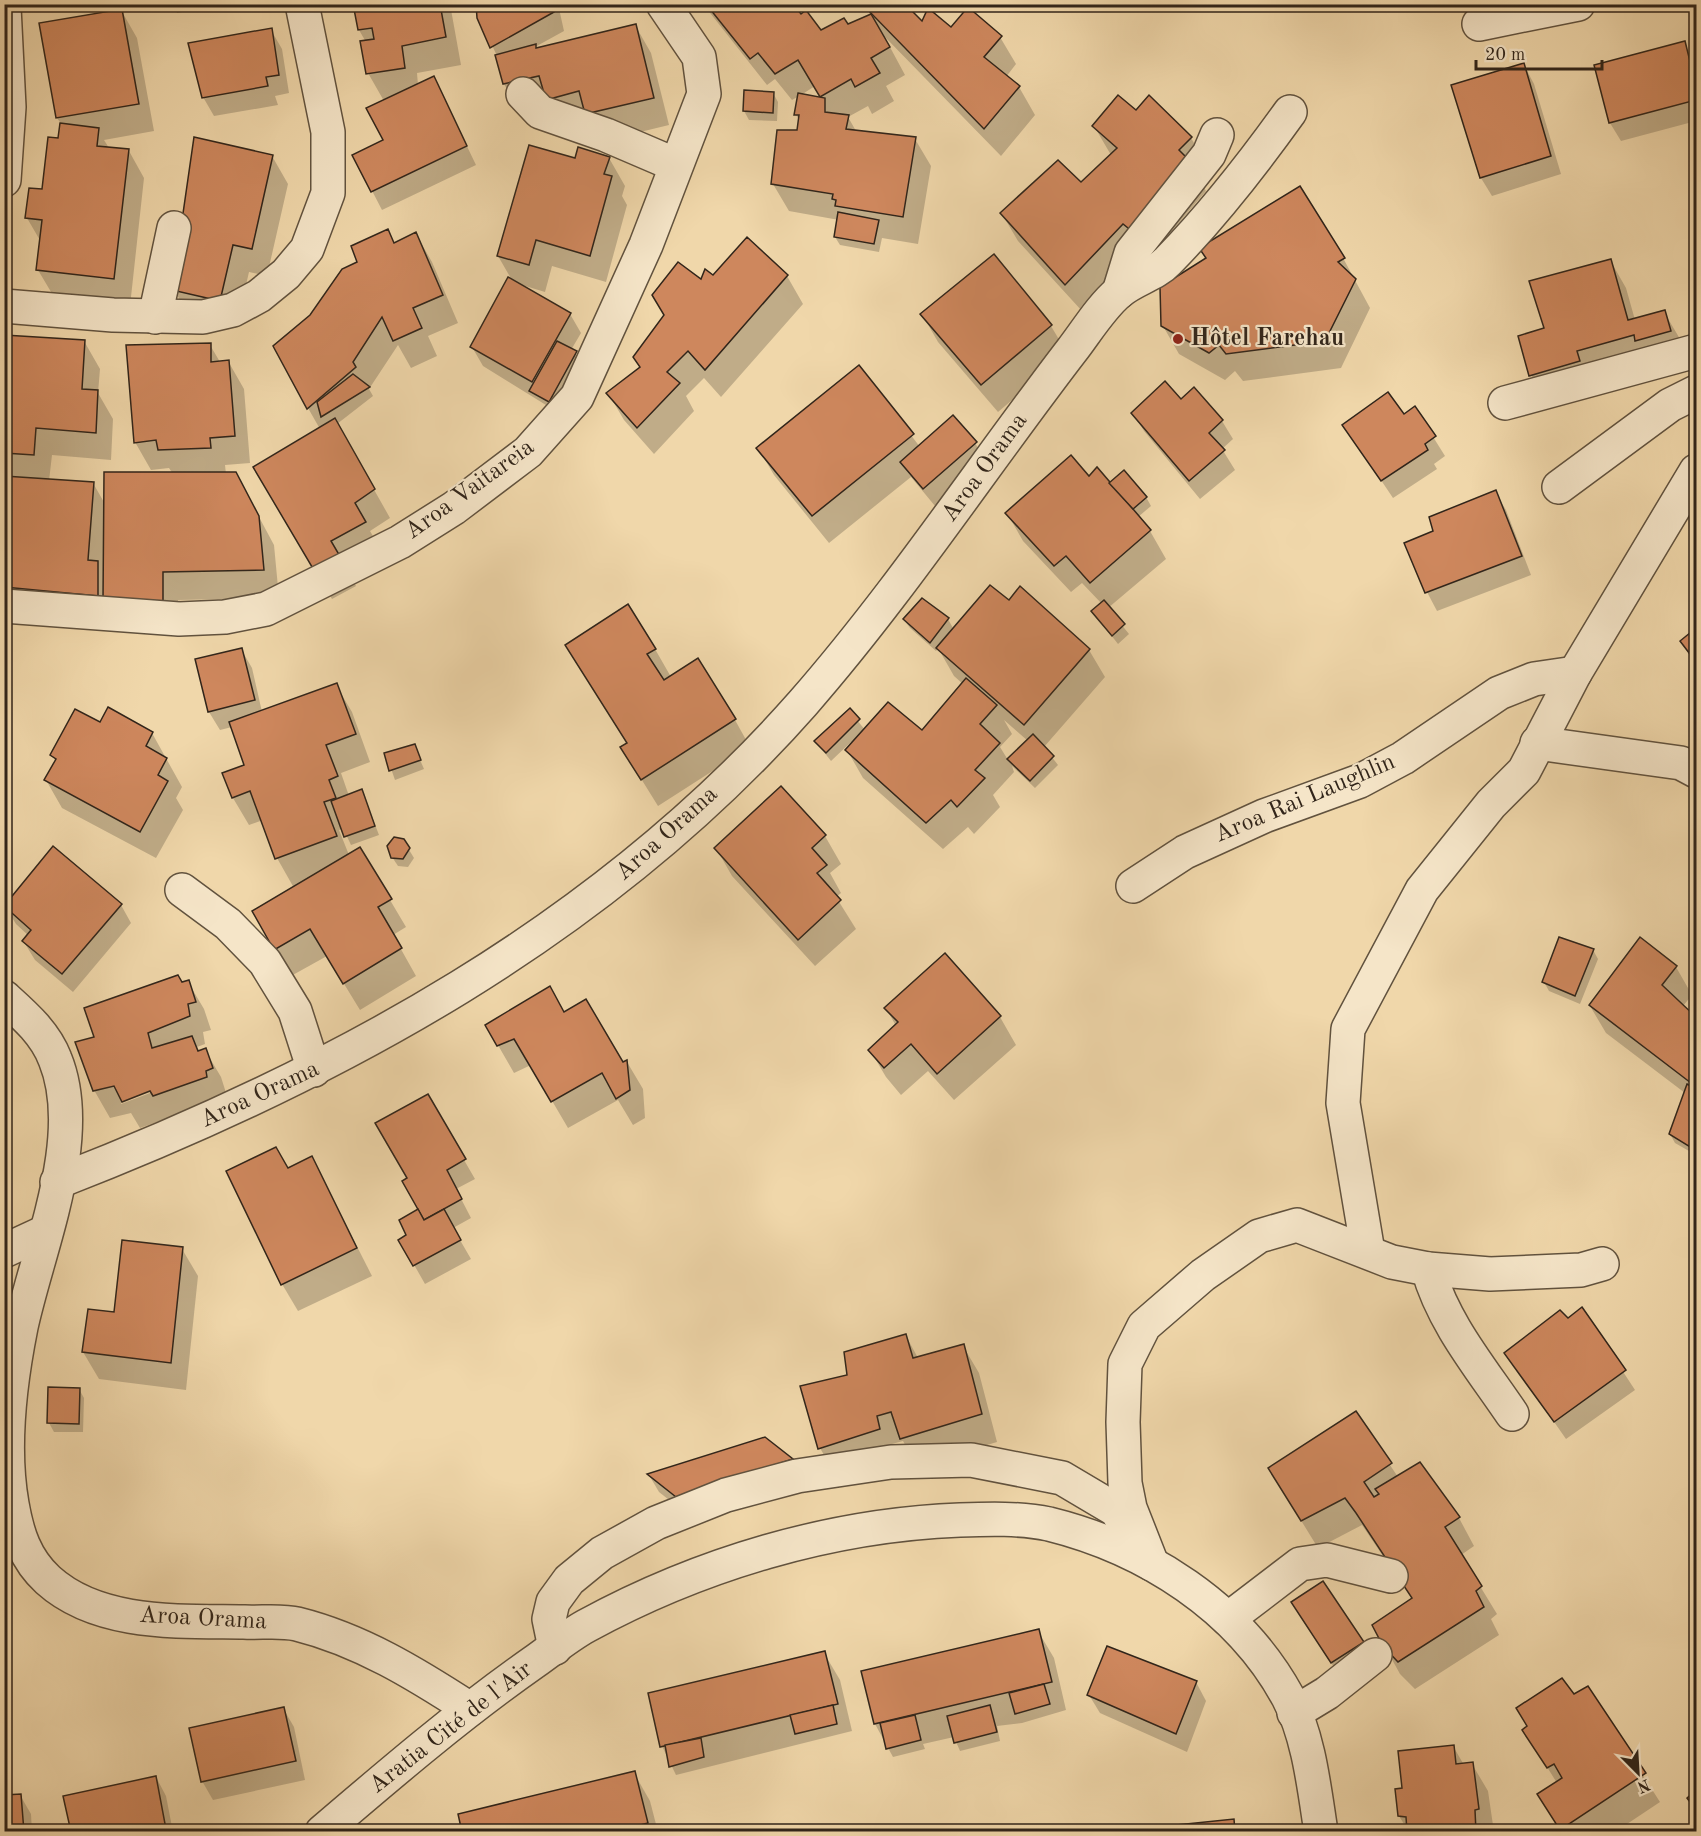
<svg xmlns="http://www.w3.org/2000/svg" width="1701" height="1836" font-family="'Old Standard TT',serif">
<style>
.shadow{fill:#0003;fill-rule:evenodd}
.building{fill:#ce875d;stroke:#31251a;stroke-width:1.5}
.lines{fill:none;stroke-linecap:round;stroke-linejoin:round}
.minor-casing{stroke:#61523e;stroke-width:36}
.minor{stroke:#f5e5c8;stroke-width:33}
.poi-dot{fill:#8f2418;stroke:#f5e5c8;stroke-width:2}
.labels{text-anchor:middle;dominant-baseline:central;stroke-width:4.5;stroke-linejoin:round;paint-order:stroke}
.poi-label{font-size:24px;font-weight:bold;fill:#31251a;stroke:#f5e5c8;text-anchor:start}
.street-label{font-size:24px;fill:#31251a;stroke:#f5e5c8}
</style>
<rect width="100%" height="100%" fill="#f0d7aa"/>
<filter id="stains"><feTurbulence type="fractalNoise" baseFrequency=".00333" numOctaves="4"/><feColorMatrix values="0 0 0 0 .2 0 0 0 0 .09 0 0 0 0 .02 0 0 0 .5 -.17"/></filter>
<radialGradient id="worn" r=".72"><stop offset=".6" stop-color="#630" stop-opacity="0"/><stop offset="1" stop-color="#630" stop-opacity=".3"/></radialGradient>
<g class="shadow">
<polygon points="173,4 224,4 177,13"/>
<polygon points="355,4 450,4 461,65 417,73 418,85 434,78 476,165 382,210 354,156 385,141 384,101 368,73 366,42 359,30"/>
<polygon points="478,4 558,4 564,31 535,47 537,50 635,25 651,53 669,125 603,141 520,111 504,84 497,56 479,17"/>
<path d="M703 4H791L821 32 847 26 871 16 866 7 923 24 1000 37 1016 64 1006 77 1019 87 1035 115 1001 156 884 36 905 75 886 86 894 101 872 114 868 106 848 117 856 131 915 139 931 166 918 244 882 238 879 252 840 245 835 237 839 220 789 211 773 184 798 131 800 121 796 115 799 96 792 100 775 79 767 85ZM815 86 822 99 801 95Z"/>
<polygon points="121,10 137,38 154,131 104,140 109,148 129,151 144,178 130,306 54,297 38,270 41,242 27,218 43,191 62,125 57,118 41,25"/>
<polygon points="271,30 282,49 289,93 275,96 278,105 214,116 203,97"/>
<polygon points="1684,43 1696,68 1696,121 1621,141 1610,123"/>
<polygon points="1524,65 1534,84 1561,174 1492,196 1481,178 1453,86"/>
<polygon points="773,93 778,102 777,121 749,120 744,111"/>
<polygon points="1136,112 1191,138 1207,165 1197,175 1206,191 1149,258 1082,311 1018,241 1002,214 1081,184 1111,155 1094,126"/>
<polygon points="272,156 288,184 267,276 249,272 236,328 190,317 174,290"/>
<polygon points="609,158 625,186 622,196 627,205 606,282 552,266 545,292 522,285 570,314 581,333 571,350 581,361 554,410 483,366 472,347 513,282 498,256 576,160"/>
<polygon points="416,234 432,262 458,323 428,336 437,356 411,368 398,345 369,389 373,396 337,424 390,518 370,531 381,550 346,569 356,586 332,599 255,467 320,429 308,408 394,244"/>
<polygon points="747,239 787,276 803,304 721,397 704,378 686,396 694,411 654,454 624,420 608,393 641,368 702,281 714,277"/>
<polygon points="1201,249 1343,258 1370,308 1341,368 1243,381 1235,371 1225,380 1179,354 1163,326 1206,259"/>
<polygon points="994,257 1051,326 1067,353 998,412 938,342 922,314"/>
<polygon points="1610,260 1626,288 1635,320 1664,312 1680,339 1547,403 1531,375 1546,330"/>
<polygon points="4,337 84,341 100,369 98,393 113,419 111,460 52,455 49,481 93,483 105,504 173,474 169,468 151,470 135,442 210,345 220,362 228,361 244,389 250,463 225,465 226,474 251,502 274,545 279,598 178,600 178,629 4,613 4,478 10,478 4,469"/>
<polygon points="859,367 920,447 975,443 986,461 935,506 911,477 829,543 774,475 758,448"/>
<polygon points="1181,401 1222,421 1233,439 1222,449 1235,470 1200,499 1144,431 1133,413"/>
<polygon points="1415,408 1445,456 1434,464 1437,469 1393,498 1344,425 1404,416"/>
<polygon points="1089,478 1146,497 1151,506 1138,517 1150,531 1166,559 1108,608 1129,634 1118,644 1093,612 1102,604 1082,583 1071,592 1023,541 1007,513"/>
<polygon points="1495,492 1506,510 1531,575 1437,611 1427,592 1435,532"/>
<path d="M923 600 948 619 954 630 1009 602 1089 650 1105 677 1044 747 1058 765 1035 788 1012 766 1014 772 993 795 1000 807 974 834 968 827 943 849 863 778 847 750 853 743 851 742 831 761 816 742 849 710 865 730 922 732 963 684 954 676 938 648 936 651 910 628 904 620ZM1004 720 1028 741 1008 760 1000 747 1012 734Z"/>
<polygon points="1696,630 1696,667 1682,642"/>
<polygon points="241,649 252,668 262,712 336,685 352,712 370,762 341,773 349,796 362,791 379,835 351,845 343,828 339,830 349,855 390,900 406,927 393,935 416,976 360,1010 327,956 291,976 254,912 294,888 277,858 263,820 249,825 233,798 224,774 246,766 232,727 220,730 209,712 196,660"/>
<polygon points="655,649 671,677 735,720 750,747 658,806 622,748 628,744 583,672"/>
<polygon points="100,724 152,733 182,787 176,798 183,810 156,858 62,808 46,780 56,762 52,755"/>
<polygon points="414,746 424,769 395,780 386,754"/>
<polygon points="825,836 841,864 830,873 841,893 836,897 856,929 815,966 732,876 716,848"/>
<polygon points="403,840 414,858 408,867 398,866 392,857"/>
<polygon points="121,905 131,923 73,992 35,960 24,942 29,936 16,924 5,906"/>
<polygon points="1593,950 1598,959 1580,1004 1549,991 1544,982"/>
<polygon points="945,955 1000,1017 1016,1045 954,1100 928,1071 901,1095 886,1077 870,1050 896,1026 886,1008"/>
<polygon points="1676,967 1692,995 1683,1006 1696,1019 1696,1155 1675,1143 1670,1134 1685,1093 1606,1033 1590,1006"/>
<path d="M188 982 204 1009 211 1030 203 1032 205 1044 197 1047 200 1052 205 1050 221 1077 227 1096 170 1123 168 1118 140 1128 131 1113 110 1118 94 1090 96 1038ZM157 1088 158 1090 121 1104V1100Z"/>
<polygon points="564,1013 623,1064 627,1062 643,1089 645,1118 633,1125 618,1100 568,1128 531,1065 514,1073 487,1026"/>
<polygon points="427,1096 475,1179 456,1189 471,1218 453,1228 471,1259 425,1284 400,1240 408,1236 420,1210 409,1179"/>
<polygon points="312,1158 372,1276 298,1311 282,1284 288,1170"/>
<polygon points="182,1249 198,1276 186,1390 99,1379 83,1352 115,1313"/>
<polygon points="4,1292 12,1303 7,1317 4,1316"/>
<polygon points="1582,1309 1635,1390 1566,1439 1506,1353 1567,1320"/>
<polygon points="906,1336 918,1358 963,1346 979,1373 997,1442 917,1466 903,1441 892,1444 895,1457 836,1476 820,1448 849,1376"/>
<polygon points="79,1389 84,1398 83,1432 54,1432 49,1423"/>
<polygon points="1355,1413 1398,1477 1420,1464 1459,1518 1474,1546 1461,1555 1497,1614 1491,1619 1499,1635 1415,1689 1400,1674 1384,1645 1412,1599 1362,1525 1318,1548 1286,1496"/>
<polygon points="764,1439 791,1460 802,1477 688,1515 659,1492 649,1475"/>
<polygon points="1304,1621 1363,1643 1373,1661 1343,1681"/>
<polygon points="1038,1631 1054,1658 1066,1710 1022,1723 997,1726 1000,1741 960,1751 954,1737 923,1744 925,1749 893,1757 875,1724 863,1672"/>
<polygon points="824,1653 840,1680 852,1731 676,1775 662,1746"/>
<polygon points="1196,1682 1206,1701 1187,1752 1100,1713 1089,1695"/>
<polygon points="1587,1688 1660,1802 1615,1832 1561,1832 1539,1795 1557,1783 1524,1730"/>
<polygon points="283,1708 294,1727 305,1780 213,1800 202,1781"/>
<polygon points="1453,1746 1464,1765 1472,1764 1488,1791 1494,1832 1409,1832 1399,1816 1403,1790"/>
<polygon points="634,1773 650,1801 658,1832 464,1832"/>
<polygon points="156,1777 166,1796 173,1832 72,1832"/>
<polygon points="20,1795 31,1814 32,1832 4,1832"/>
<polygon points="1233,1820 1239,1832 1169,1832"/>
</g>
<g class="building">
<polygon points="353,4 440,4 446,37 402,46 405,68 366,74 360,41 374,39 372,28 358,30"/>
<polygon points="476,4 553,4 554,12 490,48 477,18"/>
<polygon points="706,4 793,4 801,14 806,10 821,30 844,18 848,24 871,14 890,47 871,58 880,73 855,87 851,79 820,97 798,60 775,74 758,53 750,59"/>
<polygon points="867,4 905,4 922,21 928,8 951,27 968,7 1002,36 984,57 1020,86 984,129 865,7"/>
<polygon points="122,9 139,104 56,118 39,23"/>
<polygon points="636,24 654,98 585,114 579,91 546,100 539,76 503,84 495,55 536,44 536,48"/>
<polygon points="272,28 279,75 266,77 268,86 202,98 188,43"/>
<polygon points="1685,41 1696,86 1696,100 1609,123 1594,65"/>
<polygon points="1524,63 1551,156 1480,178 1451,85"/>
<polygon points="434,76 467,146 371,192 352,155 383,140 366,108"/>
<polygon points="744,90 774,92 773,113 743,111"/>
<polygon points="798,93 825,98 825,112 849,115 846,129 916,137 903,217 835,206 836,200 832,199 833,194 771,184 777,130 797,130 799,115 794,115"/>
<polygon points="1118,95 1136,110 1149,95 1192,137 1179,150 1191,162 1133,232 1123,224 1065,285 1000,213 1058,160 1081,182 1117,148 1092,126"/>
<polygon points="60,123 99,128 97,146 129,149 114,279 36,270 42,220 25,218 29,188 42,189 48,137 58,138"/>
<polygon points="194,137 273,155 252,249 233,245 220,301 172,290"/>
<polygon points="529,145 575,158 578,147 610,157 604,174 612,176 590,256 536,240 529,265 497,256"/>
<polygon points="1300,186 1345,258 1338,262 1356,279 1325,341 1226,354 1219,345 1209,353 1161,326 1160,287 1206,258 1199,248"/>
<polygon points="838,212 879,220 874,244 834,237"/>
<polygon points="388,229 394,243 416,232 443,295 413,308 422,328 393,341 382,317 353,362 356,367 307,409 273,346 310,315 342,269 357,262 351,246"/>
<polygon points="747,237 788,275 705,370 688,351 667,372 680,383 637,428 606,393 640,367 633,357 664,315 652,295 678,262 701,279 705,269 713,275"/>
<polygon points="994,254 1052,325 981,385 920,314"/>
<polygon points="1611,259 1628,320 1665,310 1671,331 1635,341 1634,335 1577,351 1580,361 1529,376 1518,336 1544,328 1529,281"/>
<polygon points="508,277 571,313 532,382 470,347"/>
<polygon points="4,335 85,340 82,389 98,390 96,433 36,428 34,455 4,453"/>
<polygon points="557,341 577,351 549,402 529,391"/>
<polygon points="211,343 211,362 229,360 235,436 210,438 211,448 158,450 156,440 134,443 126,345"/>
<polygon points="859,365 914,434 812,516 756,448"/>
<polygon points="353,374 370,387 321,417 317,402"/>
<polygon points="1165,381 1181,399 1194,387 1223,420 1209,433 1225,450 1189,481 1131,413"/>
<polygon points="1388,392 1404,414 1415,406 1436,436 1425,444 1428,450 1381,481 1342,425"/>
<polygon points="953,415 977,442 923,489 900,462"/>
<polygon points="335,418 375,489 355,503 366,522 331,541 341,558 315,572 253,467"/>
<polygon points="1071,455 1089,476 1097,467 1151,530 1090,583 1066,556 1054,566 1005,513"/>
<polygon points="1124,470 1147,497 1133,509 1109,483"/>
<polygon points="104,472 236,472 259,516 264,570 163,572 163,602 103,601"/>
<polygon points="4,476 94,482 88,560 98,561 98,596 4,587"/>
<polygon points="1496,490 1522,556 1425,593 1404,543 1433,531 1429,517"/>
<polygon points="990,585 1009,600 1020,586 1090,649 1024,725 936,648"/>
<polygon points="922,598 949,618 930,643 903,619"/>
<polygon points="1104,600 1125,624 1112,636 1091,611"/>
<polygon points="628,604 656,649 647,654 664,680 698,658 736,719 641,780 620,747 627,743 565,645"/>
<polygon points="1696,628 1696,662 1680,641"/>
<polygon points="242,648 255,700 208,712 195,659"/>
<polygon points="966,678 997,705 980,724 1000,743 975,770 985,778 957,807 951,800 926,823 845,750 888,702 922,730"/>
<polygon points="337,683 356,734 326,745 338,776 329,780 336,798 324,802 337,836 275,859 250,791 232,798 222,773 244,765 229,722"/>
<polygon points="108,707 153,732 146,746 167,758 158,775 168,781 140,832 44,780 56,759 50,755 75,709 100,722"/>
<polygon points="850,708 860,719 826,753 814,741"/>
<polygon points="1033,734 1054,756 1030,781 1007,759"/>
<polygon points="415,744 421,760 389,771 384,753"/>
<polygon points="781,786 826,835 812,848 827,865 817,873 841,900 798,940 714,848"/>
<polygon points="362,789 375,826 344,837 331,801"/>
<polygon points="394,837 404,839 410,848 403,859 391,858 387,846"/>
<polygon points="53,846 122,904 62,974 22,941 31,930 4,906"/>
<polygon points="360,847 392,899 378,907 402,948 343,984 310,929 274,950 252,911"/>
<polygon points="1559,937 1594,949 1575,996 1542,982"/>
<polygon points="1640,937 1677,966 1662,985 1696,1017 1696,1075 1691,1083 1589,1005"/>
<polygon points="945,953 1001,1016 937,1074 911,1044 884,1068 868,1050 898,1022 884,1008"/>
<polygon points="178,975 182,982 189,980 196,1002 188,1004 190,1016 148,1033 152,1048 192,1036 198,1051 206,1048 213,1068 206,1071 207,1077 153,1096 150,1091 122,1102 114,1086 93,1091 75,1042 94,1037 84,1008"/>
<polygon points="550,986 564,1012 586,999 623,1062 627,1060 630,1090 616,1099 602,1073 551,1102 514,1039 497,1046 485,1025"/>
<polygon points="1687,1084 1696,1089 1695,1150 1669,1134"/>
<polygon points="428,1094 466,1159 447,1170 462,1199 424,1220 402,1181 407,1178 375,1123"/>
<polygon points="276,1147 288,1168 312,1156 357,1248 281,1285 226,1171"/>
<polygon points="418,1209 424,1220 444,1209 461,1240 413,1266 398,1240 406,1235 399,1220"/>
<polygon points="122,1240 183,1247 171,1363 82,1352 88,1309 114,1312"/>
<polygon points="1582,1307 1626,1370 1554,1422 1504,1353 1560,1310 1568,1318"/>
<polygon points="906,1334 913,1358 964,1344 982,1414 900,1439 891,1412 877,1416 880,1429 818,1449 800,1386 847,1375 844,1352"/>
<polygon points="48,1387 80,1388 79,1424 47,1423"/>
<polygon points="1356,1411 1392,1463 1364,1482 1374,1497 1379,1494 1375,1489 1420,1462 1460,1517 1445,1527 1482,1586 1476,1591 1484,1607 1398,1662 1383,1646 1372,1625 1412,1598 1356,1513 1345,1498 1301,1521 1268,1468"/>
<polygon points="765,1437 793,1459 676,1497 647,1474"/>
<polygon points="1323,1581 1364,1642 1331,1663 1291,1602"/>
<polygon points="1039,1629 1052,1682 874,1724 861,1671"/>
<polygon points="1107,1646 1197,1681 1176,1734 1087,1695"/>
<polygon points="825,1651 838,1704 660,1747 648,1693"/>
<polygon points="1562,1678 1574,1694 1588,1686 1646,1773 1560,1830 1537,1794 1562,1778 1554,1764 1547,1768 1522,1730 1527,1726 1516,1708"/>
<polygon points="1044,1684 1050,1704 1015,1714 1009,1693"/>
<polygon points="833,1705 837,1724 795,1734 790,1715"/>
<polygon points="990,1705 997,1732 954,1743 947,1716"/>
<polygon points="284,1707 296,1761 201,1782 189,1728"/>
<polygon points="915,1715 921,1740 886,1749 880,1723"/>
<polygon points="701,1738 704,1757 669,1767 665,1745"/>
<polygon points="1454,1745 1456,1764 1473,1762 1479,1809 1475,1810 1476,1832 1407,1832 1406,1817 1398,1816 1395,1789 1402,1788 1398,1751"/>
<polygon points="635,1771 648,1823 614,1832 462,1832 458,1814"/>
<polygon points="156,1776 166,1829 71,1832 63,1796"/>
<polygon points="1696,1790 1696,1810 1687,1798"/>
<polygon points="21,1794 24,1832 4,1832 4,1795"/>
<polygon points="1234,1819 1235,1832 1167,1832 1167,1826"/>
<polygon points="638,1826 639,1832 614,1832"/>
</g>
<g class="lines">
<g class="minor-casing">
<g id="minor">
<polyline points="4,7 9,107 4,180"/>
<polyline points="1479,24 1578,4"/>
<polyline points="523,94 540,112 606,135 676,165"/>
<polyline points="1119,292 1131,253 1209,154 1217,135"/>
<polyline points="4,306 113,315 203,317 233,310 259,296 286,274 307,249 328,193 328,132 302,4"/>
<polyline points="155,317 174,228"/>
<polyline points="1505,403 1696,351"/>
<polyline points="1559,487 1670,405 1696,392"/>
<polyline points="4,606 179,619 225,617 266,609 400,542 454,508 528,452 577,397 646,245 704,94 699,57 663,4"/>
<polyline points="1537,743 1681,763 1696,771"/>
<polyline points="1133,886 1185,852 1264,816 1360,781 1403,758 1499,693 1534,679 1575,673"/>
<polyline points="182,890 228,924 265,962 295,1011 314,1070"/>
<path d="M4 997C24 1015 45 1033 55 1059 87 1137 38 1248 21 1327 10 1382 2 1448 12 1504 17 1533 25 1559 48 1580 99 1626 180 1621 244 1622 260 1623 281 1620 297 1624 361 1640 416 1674 470 1709"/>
<path d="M57 1182C336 1074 603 930 803 703 900 592 982 467 1072 350 1086 332 1101 307 1119 292 1134 279 1155 275 1168 261 1214 214 1252 165 1290 112"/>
<polyline points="4,1251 45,1232"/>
<polyline points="1368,1252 1343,1103 1348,1029 1422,890 1491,804 1524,771 1575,673 1696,471"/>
<path d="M1428 1269C1443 1323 1481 1368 1512 1414"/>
<polyline points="1152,1564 1130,1508 1125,1483 1123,1422 1125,1364 1144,1326 1203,1275 1259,1236 1297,1225 1392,1262 1428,1269 1490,1274 1581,1270 1602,1264"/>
<polyline points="1228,1619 1300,1564 1327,1560 1391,1576"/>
<polyline points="555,1648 549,1619 553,1602 569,1580 602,1553 656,1523 726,1495 797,1476 891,1462 971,1460 1062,1478 1116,1510 1134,1538"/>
<polyline points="1294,1713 1327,1693 1375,1655"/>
<path d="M322 1832C391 1773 460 1714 534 1662 551 1650 568 1636 586 1626 700 1564 830 1525 960 1520 988 1519 1021 1518 1049 1524 1146 1548 1239 1607 1288 1697 1309 1737 1314 1787 1321 1832"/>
</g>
</g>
<use href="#minor" class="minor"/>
</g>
<circle class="poi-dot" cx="1178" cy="339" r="6"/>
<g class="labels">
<g class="poi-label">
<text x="1190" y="339">Hôtel Farehau</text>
</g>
<g class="street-label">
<text transform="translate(985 468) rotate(-54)">Aroa Orama</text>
<text transform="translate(470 490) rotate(-36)">Aroa Vaitareia</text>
<text transform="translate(1305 799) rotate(-23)">Aroa Rai Laughlin</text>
<text transform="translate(667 834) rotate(-42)">Aroa Orama</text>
<text transform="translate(260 1095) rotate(-25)">Aroa Orama</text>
<text transform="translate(203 1619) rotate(3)">Aroa Orama</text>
<text transform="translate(451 1728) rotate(-38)">Aratia Cité de l'Air</text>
</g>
</g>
<rect width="1701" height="1836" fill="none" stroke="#f0d7aa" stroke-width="24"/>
<rect x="6" y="6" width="1689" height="1824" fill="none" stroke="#31251a" stroke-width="3"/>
<rect x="12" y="12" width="1677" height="1812" fill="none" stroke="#31251a" stroke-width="1.5"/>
<g transform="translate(1638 1773) rotate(156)" stroke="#f5e5c8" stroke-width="4.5" paint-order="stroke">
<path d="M0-4.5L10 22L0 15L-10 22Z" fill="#31251a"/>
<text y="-9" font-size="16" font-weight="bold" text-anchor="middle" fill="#31251a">N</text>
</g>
<path d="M1476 60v9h126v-9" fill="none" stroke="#31251a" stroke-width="3"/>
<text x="1485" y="60" font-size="18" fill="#31251a" stroke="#f5e5c8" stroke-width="4.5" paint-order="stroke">20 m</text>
<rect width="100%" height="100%" filter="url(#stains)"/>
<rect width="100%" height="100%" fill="url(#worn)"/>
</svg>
